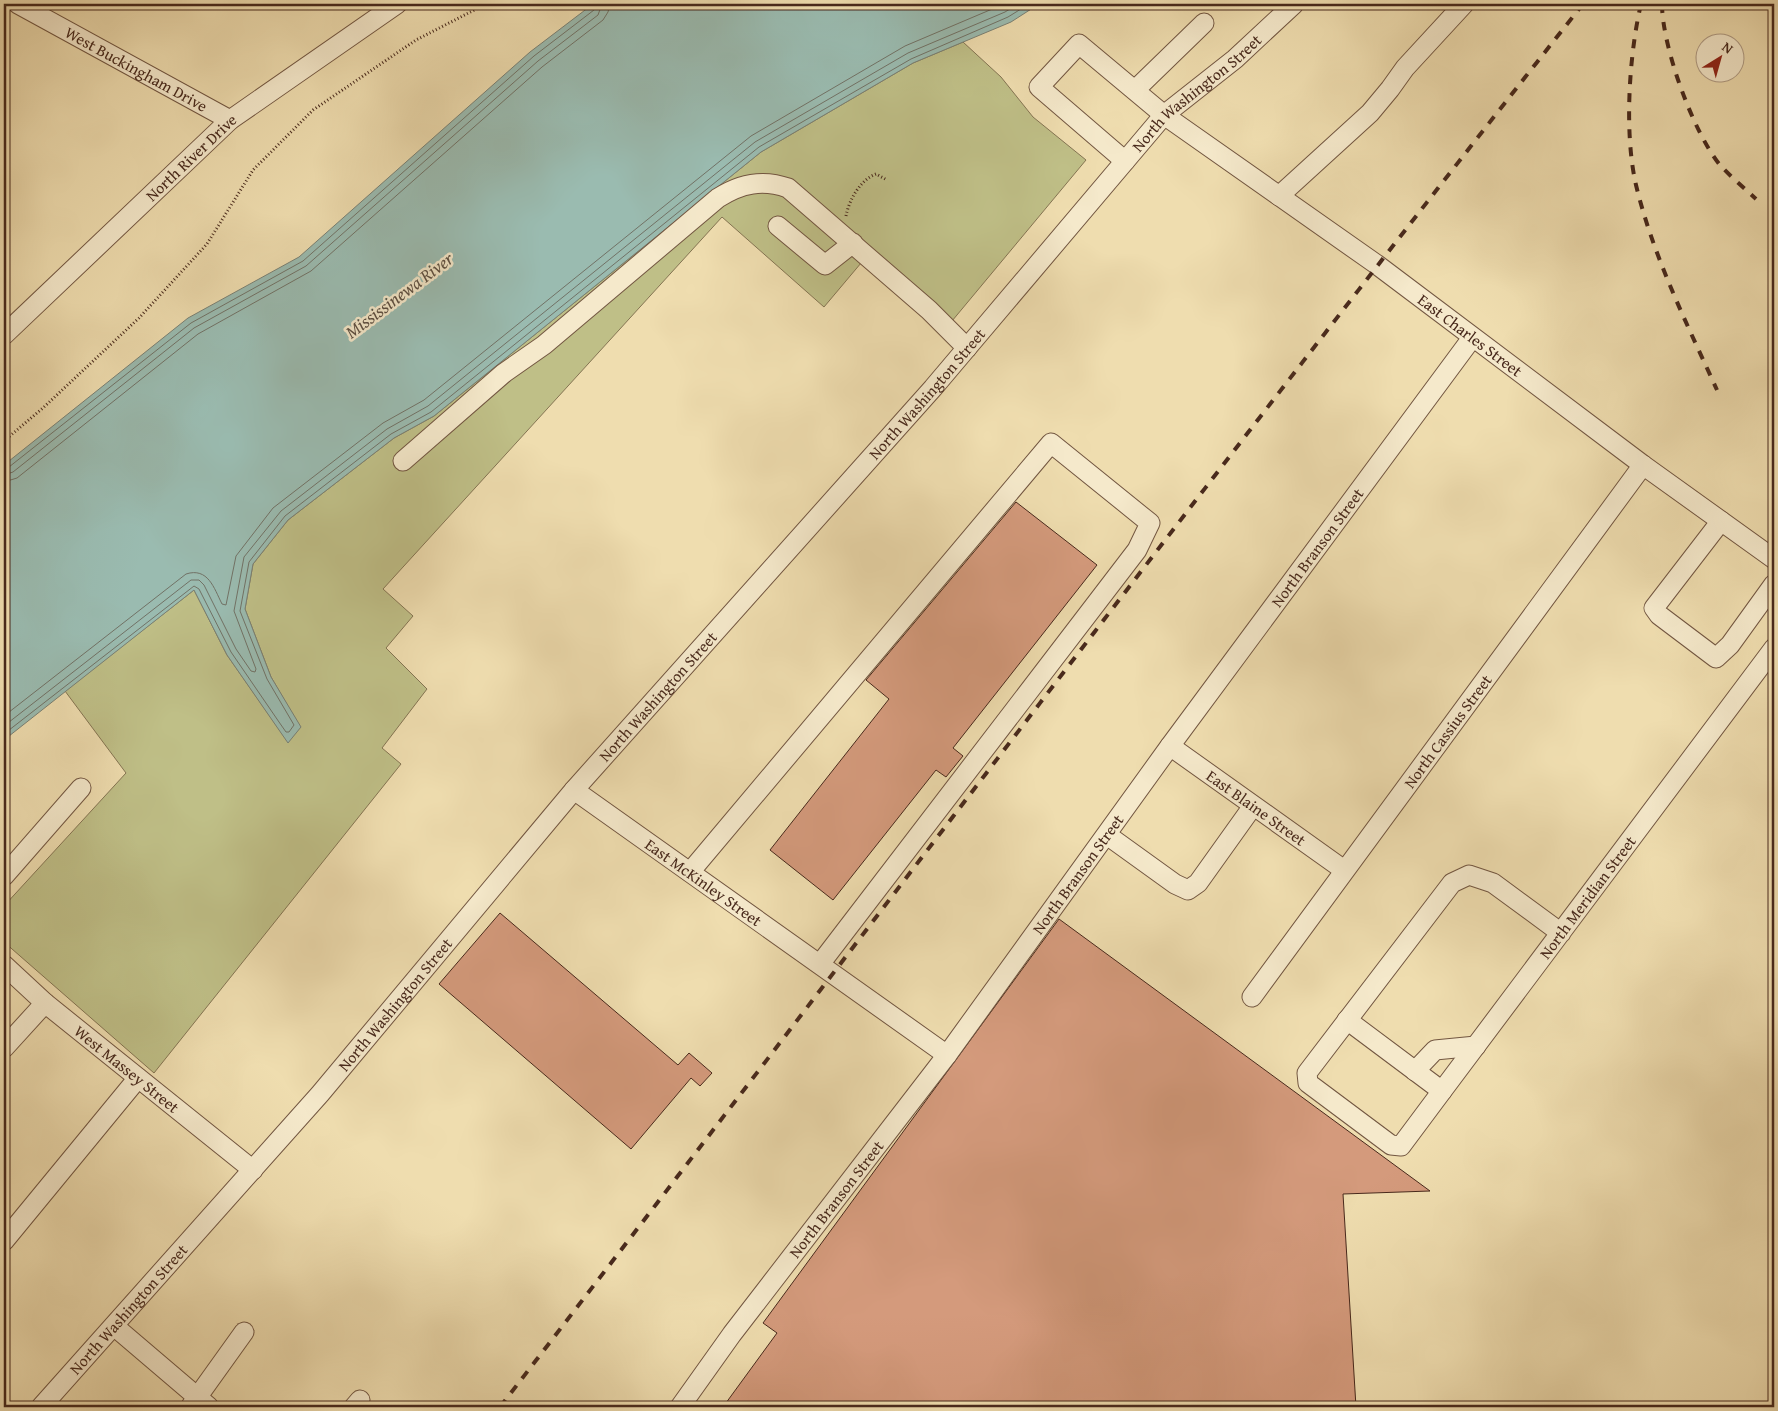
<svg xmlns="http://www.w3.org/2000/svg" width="1778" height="1411" font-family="'Gentium Book Plus',serif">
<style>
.green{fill:#bfbf87;stroke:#847452}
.water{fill:#9abbb0;stroke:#798175}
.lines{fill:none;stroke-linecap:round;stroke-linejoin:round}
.shore{stroke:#717266;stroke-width:1}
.building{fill:#d49a7c;stroke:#48291c}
.minor-casing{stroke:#725641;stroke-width:21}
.path{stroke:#48291c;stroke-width:3;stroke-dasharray:1 2.5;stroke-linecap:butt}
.minor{stroke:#f5e9cb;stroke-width:19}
.rail{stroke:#48291c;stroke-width:4;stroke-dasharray:9 9;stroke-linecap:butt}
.labels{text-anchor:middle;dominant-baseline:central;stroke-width:5;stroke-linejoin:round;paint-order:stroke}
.street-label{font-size:16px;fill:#48291c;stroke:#f5e9cb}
.water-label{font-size:18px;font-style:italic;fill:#5c4e41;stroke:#f5e9cb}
</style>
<rect width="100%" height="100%" fill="#efddaf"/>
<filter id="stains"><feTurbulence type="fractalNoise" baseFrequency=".004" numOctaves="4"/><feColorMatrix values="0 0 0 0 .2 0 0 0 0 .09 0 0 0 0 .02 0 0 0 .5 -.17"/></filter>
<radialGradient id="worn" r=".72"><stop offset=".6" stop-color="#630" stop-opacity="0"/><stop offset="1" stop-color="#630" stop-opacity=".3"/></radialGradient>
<polygon class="green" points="963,42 1001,77 1033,117 1086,160 952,321 872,250 824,307 722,217 383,589 413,616 386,648 427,689 382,748 401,764 154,1073 4,942 4,906 126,773 65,691 194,590 227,655 288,742 300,727 271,677 245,609 253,564 288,520 394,438 434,416 761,152 913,63"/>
<polygon class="water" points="593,4 1039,4 1011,22 913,63 761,152 434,416 394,438 288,520 253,564 245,609 271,677 301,727 288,743 227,655 194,590 4,740 4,465 188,318 299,257 530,52"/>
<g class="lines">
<g class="shore">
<polyline points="4,468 9,467 191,323 303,261 534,56 594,10 596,4"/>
<polyline points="4,475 13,472 194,328 306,266 538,61 598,15 602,4"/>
<polyline points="4,482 17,478 198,334 311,271 542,67 603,20 608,12 610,4"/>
<path d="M4 716 186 574C208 567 214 588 222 604L226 605 236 556 273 508 383 423 424 400 751 136 905 46 1004 4"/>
<polyline points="4,726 191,580 199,580 204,585 236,649 251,671 255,672 256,669 234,611 244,557 281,511 387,429 428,406 755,142 908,53 1005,12 1018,4"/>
<polyline points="4,734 194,586 199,589 231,652 279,722 286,732 289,732 294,725 267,679 240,611 249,562 285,516 391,434 431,412 759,147 911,59 1008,17 1029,4"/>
</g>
</g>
<g class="building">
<polygon points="1016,502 1097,565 953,748 963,756 946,777 936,770 833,900 770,850 889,699 866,680"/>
<polygon points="500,913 678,1065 689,1053 712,1073 700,1086 691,1078 631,1149 439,984"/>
<polygon points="1059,919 1430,1191 1343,1194 1356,1407 723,1407 777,1333 763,1323"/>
</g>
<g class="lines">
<g class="minor-casing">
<g id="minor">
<path id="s1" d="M18 4 230 120"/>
<polyline points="1135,90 1204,23"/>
<path id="s2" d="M1125 161 1039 87 1079 44 1164 115 1376 264 1643 465 1774 559"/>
<polyline points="1279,196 1370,113 1390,89 1405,68 1464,4"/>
<polyline points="778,226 825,265 853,243"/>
<path id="s3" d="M4 335 230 120 397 4"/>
<path d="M403 461 504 373 544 345 718 198C741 183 763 179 788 188L929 310 967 348"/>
<polyline points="1721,521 1654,608 1659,615 1716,658 1730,645 1774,584"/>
<path id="s4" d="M1170 746 1344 870"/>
<path id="s5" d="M574 790 947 1055"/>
<polyline points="1107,835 1175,884 1188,890 1198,883 1253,806"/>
<polyline points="690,872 1051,443 1150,523 1137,550 820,964"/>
<polyline points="4,876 81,788"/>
<path id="s6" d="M1561 933 1493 883 1469 875 1452 883 1307 1073 1308 1083 1391 1145 1401 1146 1442 1091 1774 648"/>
<path id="s7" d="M4 965 45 1003 253 1170"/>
<path id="s8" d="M1252 997 1643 465"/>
<polyline points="1347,1020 1442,1091"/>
<polyline points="4,1048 45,1003"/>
<polyline points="1415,1071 1435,1050 1476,1046"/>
<polyline points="4,1241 138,1078"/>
<polyline points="114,1326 209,1407"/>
<polyline points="191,1406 244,1332"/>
<path id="s9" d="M41 1407 320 1094 574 790 933 388 1164 115 1235 59 1294 4"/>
<polyline points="354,1407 360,1400"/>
<path id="s10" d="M680 1407 732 1334 947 1055 1170 746 1472 338"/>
</g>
</g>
<g class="path">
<path d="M846 216C849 200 860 180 876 174L887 180"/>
<polyline points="4,441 44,407 139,318 207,244 253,170 313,110 416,40 486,4"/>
</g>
<use href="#minor" class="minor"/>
<g class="rail">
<path d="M1641 4C1629 55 1624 133 1636 185 1653 256 1687 324 1717 390"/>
<path d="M1662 4C1662 46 1693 132 1720 165 1731 177 1744 188 1756 199"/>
<path d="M500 1407C861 940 1216 467 1583 4"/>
</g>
</g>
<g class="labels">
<g class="street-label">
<text stroke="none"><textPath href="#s1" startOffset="135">West Buckingham Drive</textPath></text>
<text stroke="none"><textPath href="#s9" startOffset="1751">North Washington Street</textPath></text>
<text stroke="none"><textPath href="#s3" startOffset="258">North River Drive</textPath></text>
<text stroke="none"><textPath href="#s2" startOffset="660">East Charles Street</textPath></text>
<text stroke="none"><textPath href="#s9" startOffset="1346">North Washington Street</textPath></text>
<text stroke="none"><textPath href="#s10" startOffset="1070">North Branson Street</textPath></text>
<text stroke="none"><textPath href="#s9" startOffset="941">North Washington Street</textPath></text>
<text stroke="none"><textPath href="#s8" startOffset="330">North Cassius Street</textPath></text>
<text stroke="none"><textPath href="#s4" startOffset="106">East Blaine Street</textPath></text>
<text stroke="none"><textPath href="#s10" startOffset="665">North Branson Street</textPath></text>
<text stroke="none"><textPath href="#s5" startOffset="159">East McKinley Street</textPath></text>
<text stroke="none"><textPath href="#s6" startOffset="802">North Meridian Street</textPath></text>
<text stroke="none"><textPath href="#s9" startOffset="536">North Washington Street</textPath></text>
<text stroke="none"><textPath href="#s7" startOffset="161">West Massey Street</textPath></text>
<text stroke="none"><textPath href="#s10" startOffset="260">North Branson Street</textPath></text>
<text stroke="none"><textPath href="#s9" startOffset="131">North Washington Street</textPath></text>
</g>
<g class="water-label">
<text transform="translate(399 295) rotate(-37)">Mississinewa River</text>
</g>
</g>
<rect width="1778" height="1411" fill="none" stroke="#efddaf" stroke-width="20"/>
<rect x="5" y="5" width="1768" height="1401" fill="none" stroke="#48291c" stroke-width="2.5"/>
<rect x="10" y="10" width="1758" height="1391" fill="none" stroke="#48291c"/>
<g transform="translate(1720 58) rotate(37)"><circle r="24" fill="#f5e9cb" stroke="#b09c85"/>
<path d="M0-4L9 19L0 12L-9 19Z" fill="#8f2418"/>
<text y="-8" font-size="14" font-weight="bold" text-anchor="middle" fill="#48291c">N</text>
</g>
<rect width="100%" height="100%" filter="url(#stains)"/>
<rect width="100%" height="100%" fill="url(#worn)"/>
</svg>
